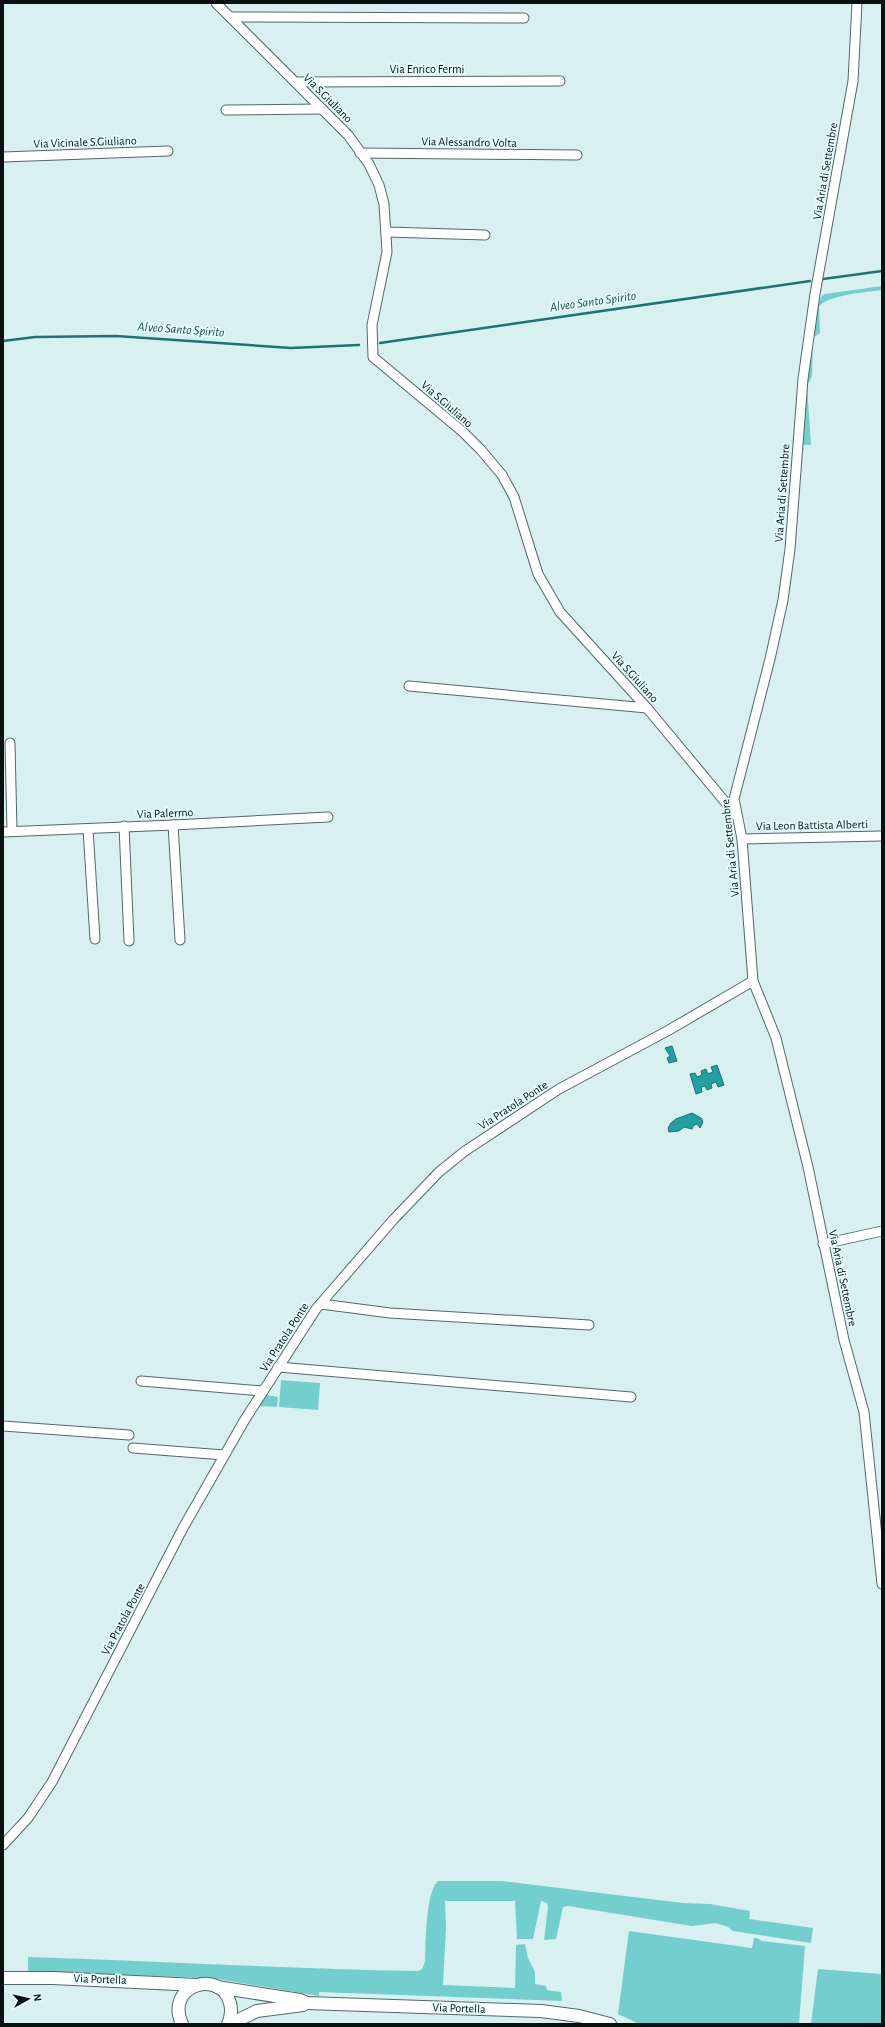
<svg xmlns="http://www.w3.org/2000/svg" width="885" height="2027" font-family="'Alegreya Sans',sans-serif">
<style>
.green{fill:#73cfcd}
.water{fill:#21a09f;stroke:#1a7574}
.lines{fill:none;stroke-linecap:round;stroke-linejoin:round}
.stream{stroke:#1a7574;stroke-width:2.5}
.minor-casing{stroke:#526867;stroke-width:11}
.major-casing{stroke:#526867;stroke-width:14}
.minor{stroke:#fff;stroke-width:9}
.major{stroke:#fff;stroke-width:12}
.labels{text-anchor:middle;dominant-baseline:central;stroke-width:3.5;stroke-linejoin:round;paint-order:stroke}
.street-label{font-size:12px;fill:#081010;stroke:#e5fefd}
.water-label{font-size:13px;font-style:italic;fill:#1a4d4c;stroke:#e5fefd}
</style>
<rect width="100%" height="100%" fill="#d8f1f0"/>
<g class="green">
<path d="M882 286V290C868 292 826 295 819 307L820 333 813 338 812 376 807 386 811 445H802L806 381 818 303 822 296 825 294Z"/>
<polygon points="281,1380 320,1383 318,1410 279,1407"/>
<polygon points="267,1395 278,1397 277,1407 259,1406"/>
<path d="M438 1881H502L683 1903 710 1904 750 1911 749 1919 813 1928 811 1943 733 1931 728 1927 716 1923 692 1926 568 1906 563 1907 556 1939 544 1940 548 1907 547 1903 541 1901 533 1939H517L515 1901H445L446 1928 443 1985 515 1988 516 1945 525 1944 528 1958 535 1972V1984L546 1986 547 1990 561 1992 562 2001 319 1992V1996L218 1979 184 1977 28 1972V1957C159 1961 288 1969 418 1971L422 1969 425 1962C426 1944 425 1893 438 1881Z"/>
<polygon points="629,1931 752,1948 754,1938 757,1938 762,1941 805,1946 799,2024 639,2024 618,2014"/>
<polygon points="818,1969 882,1974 882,2024 811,2024"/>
</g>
<g class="water">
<polygon points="672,1046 677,1061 669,1063 667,1058 670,1056 665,1048"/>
<polygon points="717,1065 724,1085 718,1087 716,1082 711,1084 712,1088 707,1090 705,1086 701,1087 702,1092 696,1094 690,1074 695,1073 697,1077 702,1075 701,1071 706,1069 708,1074 713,1072 711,1067"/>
<polygon points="692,1113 701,1118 703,1122 700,1128 697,1124 694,1125 692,1129 684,1127 679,1131 669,1132 668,1128 671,1123 676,1119"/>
</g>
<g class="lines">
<g class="stream">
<polyline points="823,279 882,271"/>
<polyline points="3,341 35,337 116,336 291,348 359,345"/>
<polyline points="380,343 810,281"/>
</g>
<g class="minor-casing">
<g id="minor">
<polyline points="216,3 348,135 369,164 379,185 384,204 387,252 372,325 373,357 463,432 481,450 502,475 514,497 538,574 560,612 647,708 736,815"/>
<polyline points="857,3 853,81 815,294 803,379 790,549 783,600 770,659 734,799 742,839 753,981 776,1038 808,1167 844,1340 864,1412 882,1584"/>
<polyline points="230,17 524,18"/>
<polyline points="295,82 560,81"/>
<polyline points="226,110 322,109"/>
<polyline points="360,153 577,155"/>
<polyline points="3,157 168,151"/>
<polyline points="387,232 485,235"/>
<polyline points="409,686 647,708"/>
<polyline points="10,743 12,831"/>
<polyline points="173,825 180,940"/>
<polyline points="124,826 129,941"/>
<polyline points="88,829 95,939"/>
<polyline points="3,832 173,825 328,817"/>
<polyline points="742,839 882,836"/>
<polyline points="823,1244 882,1231"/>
<polyline points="321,1304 390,1313 589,1325"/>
<polyline points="278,1367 631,1397"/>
<polyline points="141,1381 263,1391"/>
<polyline points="3,1426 129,1435"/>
<polyline points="133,1448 224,1455"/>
<polyline points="3,1845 28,1818 52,1782 183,1528 244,1421 316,1309 393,1220 439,1172 465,1151 559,1089 669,1030 753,981"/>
</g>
</g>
<g class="major-casing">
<g id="major">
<polyline points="3,1978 53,1978 197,1985"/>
<polyline points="217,1987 300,2000 307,2003 541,2011 579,2016 610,2024"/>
<path d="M182 2024C164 1985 221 1968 230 2003 232 2010 231 2017 228 2024"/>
<polyline points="230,2024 257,2011 303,2005"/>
</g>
</g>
<use href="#minor" class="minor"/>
<use href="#major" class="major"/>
</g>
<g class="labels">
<g class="street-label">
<text x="427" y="69">Via Enrico Fermi</text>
<text transform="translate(328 98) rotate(45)">Via S.Giuliano</text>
<text transform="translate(85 142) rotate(-2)">Via Vicinale S.Giuliano</text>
<text transform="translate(469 142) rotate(1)">Via Alessandro Volta</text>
<text transform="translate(825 171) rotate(-80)">Via Aria di Settembre</text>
<text transform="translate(447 404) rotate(41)">Via S.Giuliano</text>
<text transform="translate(782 493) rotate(-86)">Via Aria di Settembre</text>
<text transform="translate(635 677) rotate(48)">Via S.Giuliano</text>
<text transform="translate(165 813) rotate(-2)">Via Palermo</text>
<text transform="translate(812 825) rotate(-1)">Via Leon Battista Alberti</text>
<text transform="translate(730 848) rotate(-96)">Via Aria di Settembre</text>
<text transform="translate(513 1105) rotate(-33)">Via Pratola Ponte</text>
<text transform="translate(843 1278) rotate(78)">Via Aria di Settembre</text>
<text transform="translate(284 1337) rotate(-57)">Via Pratola Ponte</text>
<text transform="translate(123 1619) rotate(-62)">Via Pratola Ponte</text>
<text transform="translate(100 1979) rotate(2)">Via Portella</text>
<text transform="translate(459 2008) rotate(2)">Via Portella</text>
</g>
<g class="water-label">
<text transform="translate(593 302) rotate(-8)">Alveo Santo Spirito</text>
<text transform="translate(181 330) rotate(4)">Alveo Santo Spirito</text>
</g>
</g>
<rect width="885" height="2027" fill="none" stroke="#081010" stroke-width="8"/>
<g transform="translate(28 1999) rotate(82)" stroke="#e5fefd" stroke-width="3" paint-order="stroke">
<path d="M0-3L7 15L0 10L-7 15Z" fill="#081010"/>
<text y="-6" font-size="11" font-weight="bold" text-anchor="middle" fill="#081010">N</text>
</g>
</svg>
